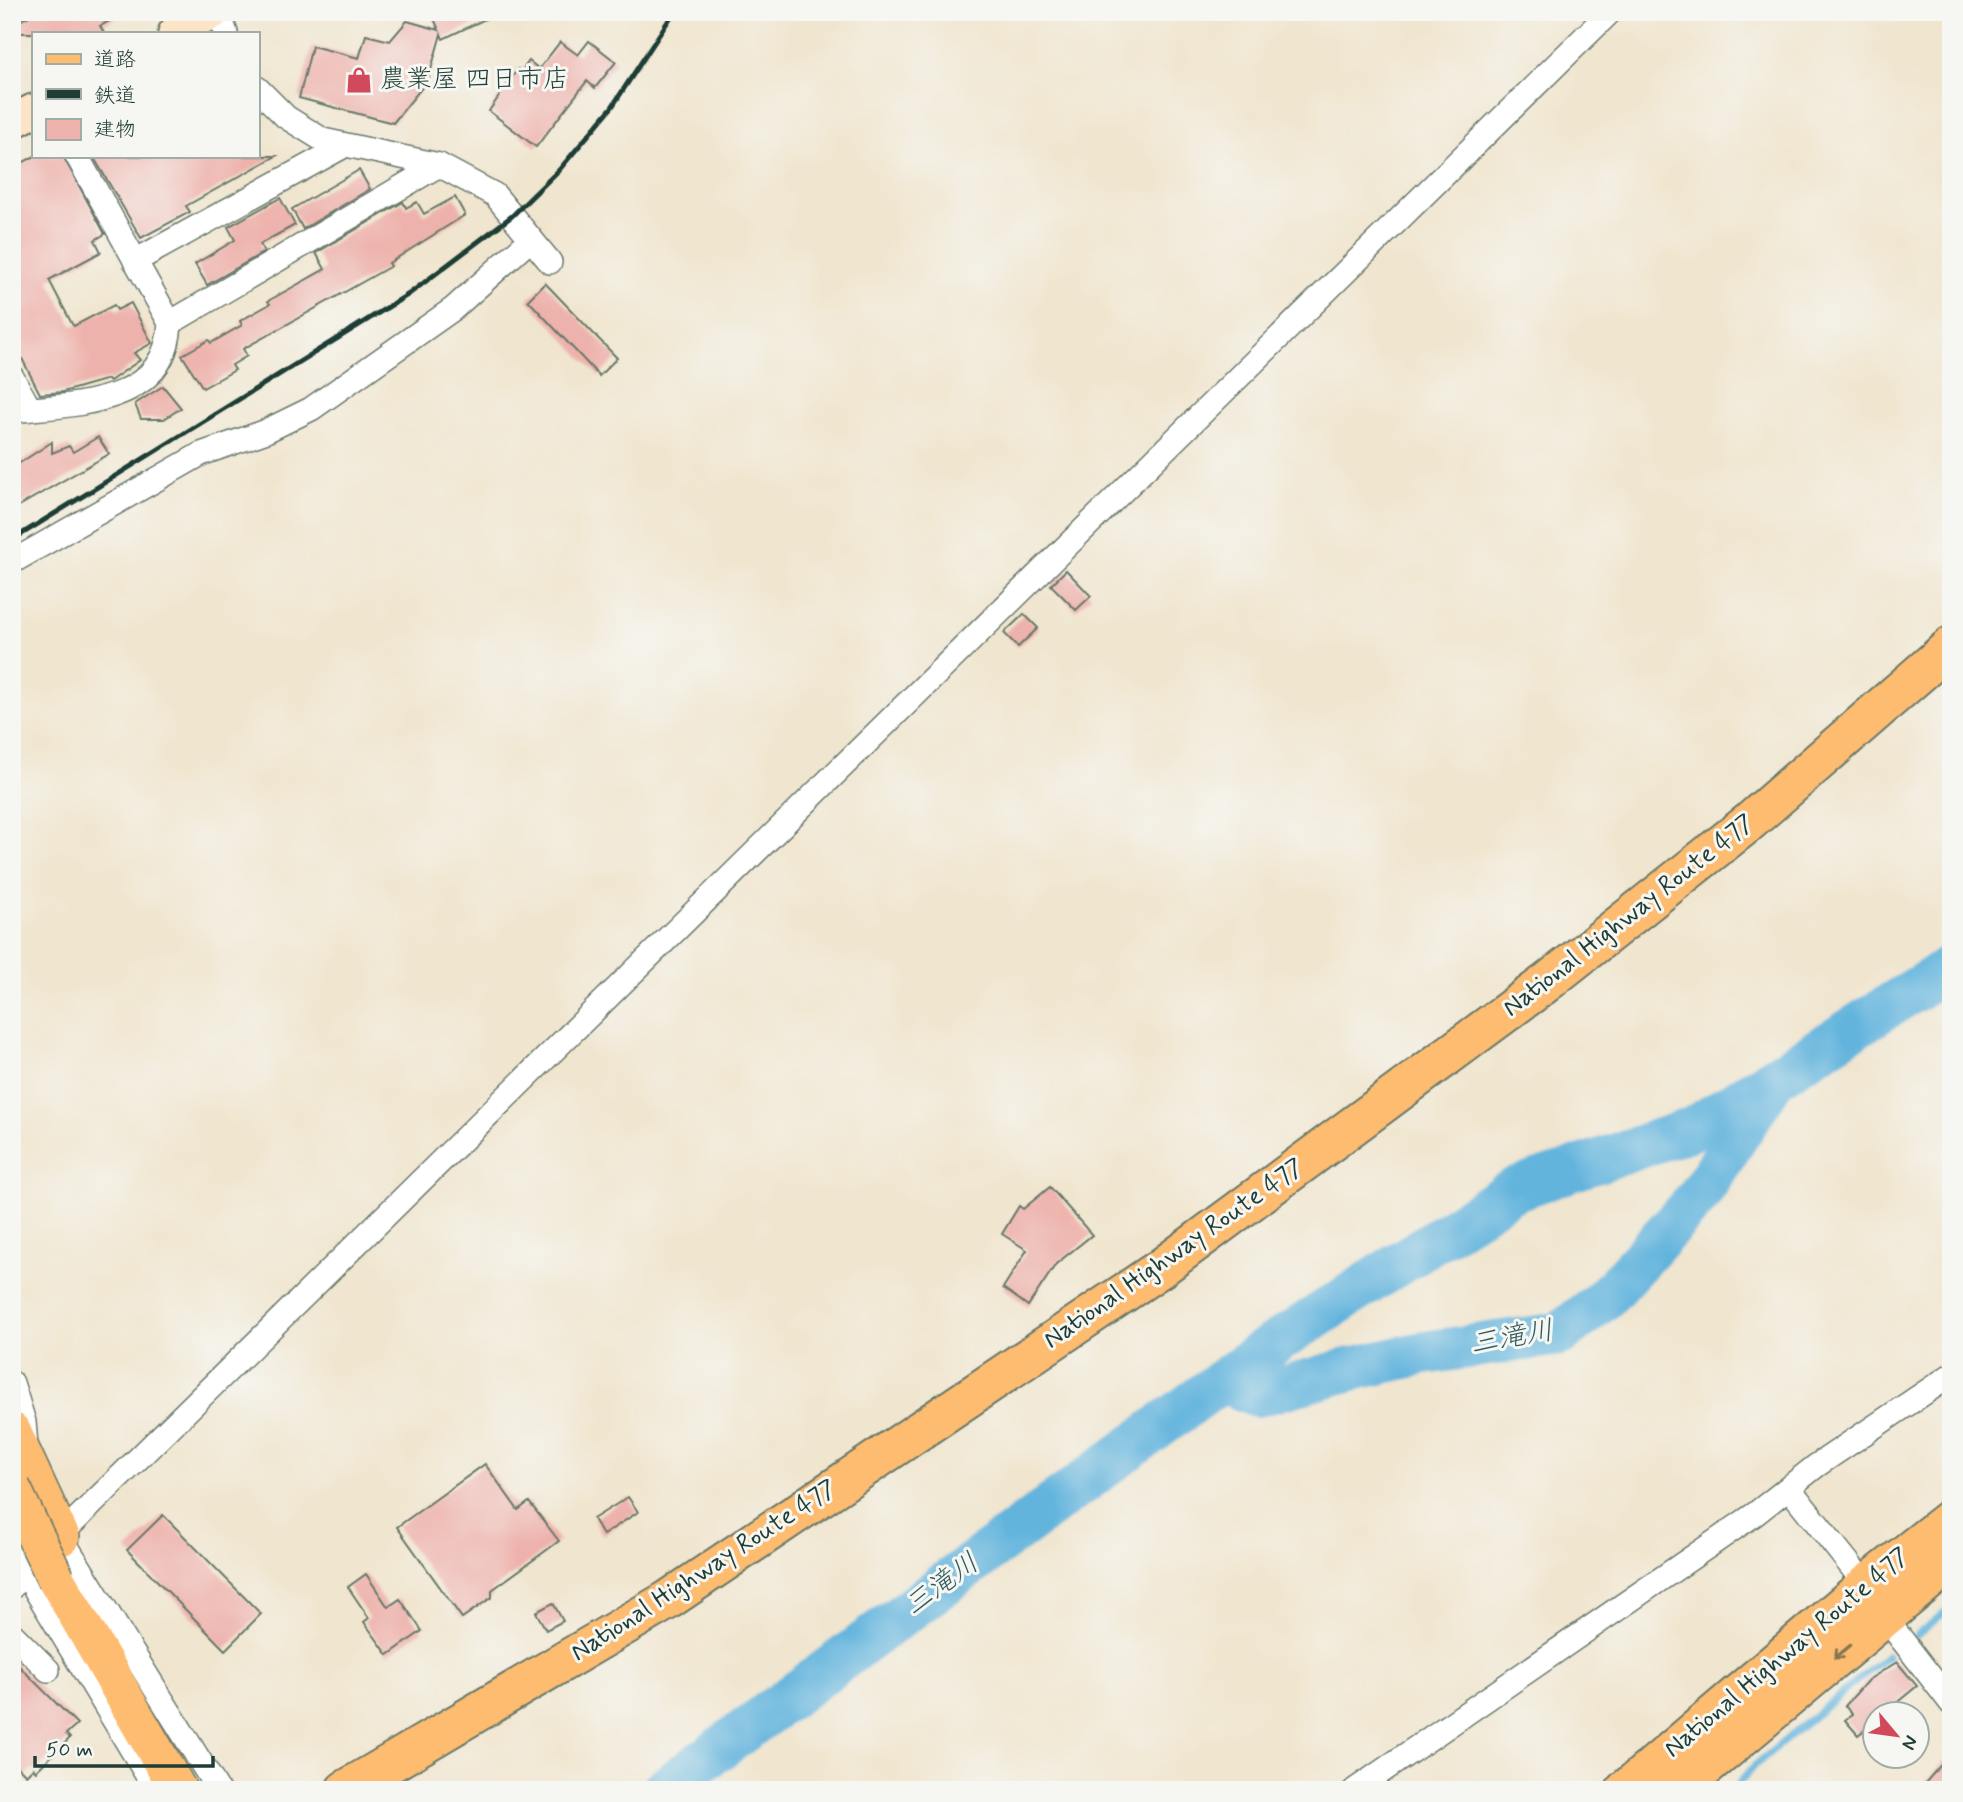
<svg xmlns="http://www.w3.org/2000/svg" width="1963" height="1802" font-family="Mynerve,'Klee One',sans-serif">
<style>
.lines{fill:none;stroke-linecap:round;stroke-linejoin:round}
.stream{stroke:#62b4dd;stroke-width:7}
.river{stroke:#62b4dd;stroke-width:44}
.building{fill:#eeb2ac}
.street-casing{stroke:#68786a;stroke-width:26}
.secondary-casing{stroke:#68786a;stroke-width:37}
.primary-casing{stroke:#68786a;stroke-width:40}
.highway-casing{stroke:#68786a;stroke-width:42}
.street{stroke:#fff;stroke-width:23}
.secondary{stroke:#fee4c6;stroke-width:33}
.primary{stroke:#fdbc70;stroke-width:37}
.highway{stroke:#fdbc70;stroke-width:38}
.rail{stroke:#1f3d34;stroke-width:5}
.primary-bridge-casing{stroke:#68786a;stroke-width:40;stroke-linecap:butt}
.primary-bridge{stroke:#fdbc70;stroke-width:37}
.oneway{stroke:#83764f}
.labels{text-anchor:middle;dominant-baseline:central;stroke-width:6;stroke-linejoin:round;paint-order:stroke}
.poi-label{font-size:26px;fill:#1f3d34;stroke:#f6f6f2;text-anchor:start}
.street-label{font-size:26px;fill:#1f3d34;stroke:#f6f6f2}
.water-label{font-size:28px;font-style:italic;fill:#305b5e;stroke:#f6f6f2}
</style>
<rect width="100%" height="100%" fill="#f6f6f2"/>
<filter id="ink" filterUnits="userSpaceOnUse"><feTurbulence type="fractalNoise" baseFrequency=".0143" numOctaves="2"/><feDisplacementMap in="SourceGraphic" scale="14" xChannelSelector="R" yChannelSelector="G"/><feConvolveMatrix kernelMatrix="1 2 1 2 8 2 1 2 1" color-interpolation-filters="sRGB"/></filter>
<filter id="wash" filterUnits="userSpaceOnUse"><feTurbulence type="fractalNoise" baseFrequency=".00686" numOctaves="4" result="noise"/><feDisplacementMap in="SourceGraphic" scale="28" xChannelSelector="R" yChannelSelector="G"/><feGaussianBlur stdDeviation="1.57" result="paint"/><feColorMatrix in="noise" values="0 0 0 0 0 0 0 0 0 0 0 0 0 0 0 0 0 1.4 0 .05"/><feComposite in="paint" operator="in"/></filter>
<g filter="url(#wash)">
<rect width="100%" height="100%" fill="#f0e5ce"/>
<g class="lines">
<g class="stream">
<polyline points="1916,1636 1951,1607"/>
<polyline points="1733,1790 1754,1766 1887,1656"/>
</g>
<g class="river">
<polyline points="1222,1381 1257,1395 1351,1369 1424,1353 1560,1334 1605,1298 1697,1198 1769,1087"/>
<polyline points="663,1790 1260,1353 1513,1190 1692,1129 1951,967"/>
</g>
</g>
<g id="blocks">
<g class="building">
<polygon points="36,12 126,12 100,26 104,33 12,33 12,25"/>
<polygon points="431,12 500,12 443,39 441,34 428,80 393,123 299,98 312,46 359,58 366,35 390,41 407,21 439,30"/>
<polygon points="589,41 616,62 595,88 587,81 536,147 489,111 518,69 521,72 529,61 539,69 560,42 578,55"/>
<polygon points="35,156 63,156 105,234 95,240 101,252 49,280 72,324 74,326 114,305 117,310 131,303 152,343 134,353 140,360 110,381 108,379 63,392 40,394 12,339 12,168"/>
<polygon points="93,156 276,156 186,206 190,212 141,238"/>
<polygon points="359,170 370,189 303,229 292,209"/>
<polygon points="455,197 465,215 389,263 391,266 243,349 247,356 232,365 235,370 203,388 182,355 209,340 211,343 242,325 240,321 270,304 268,301 325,269 316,253 403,202 406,208 417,202 424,214"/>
<polygon points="280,198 295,225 260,244 264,252 207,285 195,264 235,240 228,227"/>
<polygon points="545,283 617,358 599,376 528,300"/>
<polygon points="163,386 181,408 164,419 141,419 135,404"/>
<polygon points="98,437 109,454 12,510 12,468 52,442 52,453 69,446 73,452"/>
<polygon points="1066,570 1091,596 1076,610 1051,585"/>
<polygon points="1024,614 1038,628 1018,647 1004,633"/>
<polygon points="1050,1187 1092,1235 1056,1264 1028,1306 1003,1288 1027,1250 1002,1234 1019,1206 1023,1209"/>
<polygon points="485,1464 518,1510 529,1502 559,1541 492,1590 492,1597 462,1618 397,1527"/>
<polygon points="628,1497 638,1512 603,1535 593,1519"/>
<polygon points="163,1515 261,1614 225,1650 127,1550"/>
<polygon points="366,1574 388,1607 400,1599 422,1631 388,1655 364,1622 369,1618 348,1587"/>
<polygon points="553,1603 563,1621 546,1630 536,1612"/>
<polygon points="12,1659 77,1724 66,1734 70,1738 36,1771 33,1768 26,1775 12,1761"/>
<polygon points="1897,1662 1917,1686 1883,1714 1875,1714 1875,1721 1858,1735 1845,1720 1852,1714 1845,1706 1868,1680"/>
<polygon points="1951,1754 1951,1790 1919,1790 1939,1767"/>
</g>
</g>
</g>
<g filter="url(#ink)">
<use href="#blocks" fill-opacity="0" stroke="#68786a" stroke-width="2"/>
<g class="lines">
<g class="street-casing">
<g id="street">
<polyline points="218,12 226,33"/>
<polyline points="257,88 286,117 323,140 439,165 495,195 550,262"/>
<polyline points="135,261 344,146"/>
<polyline points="170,323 439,165"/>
<polyline points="12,377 30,409"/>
<path d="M12 411C75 404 166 406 170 323L77 156"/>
<polyline points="12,562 201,454 264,432 311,409 453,309 531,239"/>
<polyline points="12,1383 24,1422 26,1446"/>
<polyline points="1789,1488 1866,1585 1879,1610 1951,1703"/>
<polyline points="61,1537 218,1790"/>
<polyline points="12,1546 24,1571 156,1790"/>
<polyline points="12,1587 24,1571 1610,12"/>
<polyline points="12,1634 48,1670"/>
<polyline points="1355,1790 1755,1514 1816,1466 1951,1375"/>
</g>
</g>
<g class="secondary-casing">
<g id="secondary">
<polyline points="175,33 213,12"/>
<polyline points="12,122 33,111"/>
</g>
</g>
<g class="primary-casing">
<g id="primary">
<polyline points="12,1431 61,1537"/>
<polyline points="56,1579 178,1790"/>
</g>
</g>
<g class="highway-casing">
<g id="highway">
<polyline points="345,1790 668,1600 1161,1268 1546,983 1747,824 1951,646"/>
<polyline points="1625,1790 1866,1585 1951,1518"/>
<polyline points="1679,1790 1951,1562"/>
</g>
</g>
<use href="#street" class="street"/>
<use href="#secondary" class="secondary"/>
<use href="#primary" class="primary"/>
<use href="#highway" class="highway"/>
<polyline class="rail" points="12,540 409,294 512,216 559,170 612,107 674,12"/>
<g class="primary-bridge-casing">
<polyline id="primary-bridge" points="12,1488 56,1579"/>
</g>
<use href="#primary-bridge" class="primary-bridge"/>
</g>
<defs><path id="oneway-shaft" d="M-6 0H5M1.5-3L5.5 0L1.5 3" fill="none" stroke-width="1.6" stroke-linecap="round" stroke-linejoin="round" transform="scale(1.75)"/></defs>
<use class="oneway" href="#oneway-shaft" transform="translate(1842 1652) rotate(140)"/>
</g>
<defs>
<g id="shop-bare" transform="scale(2.1)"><path d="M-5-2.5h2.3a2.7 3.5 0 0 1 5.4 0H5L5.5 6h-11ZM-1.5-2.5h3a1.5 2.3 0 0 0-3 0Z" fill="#d1495b" stroke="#f6f6f2" stroke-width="2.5" paint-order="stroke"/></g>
</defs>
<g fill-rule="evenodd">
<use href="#shop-bare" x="359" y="80"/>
</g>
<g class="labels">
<g class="poi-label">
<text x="380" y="80">農業屋 四日市店</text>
</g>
<g class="street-label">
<text transform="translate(1629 916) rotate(-38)">National Highway Route 477</text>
<text transform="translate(1174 1254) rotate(-35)">National Highway Route 477</text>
<text transform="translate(704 1571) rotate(-33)">National Highway Route 477</text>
<text transform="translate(1787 1653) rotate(-40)">National Highway Route 477</text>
</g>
<g class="water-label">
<text transform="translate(1512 1338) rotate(-10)">三滝川</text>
<text transform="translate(942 1585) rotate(-36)">三滝川</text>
</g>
</g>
<rect width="1963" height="1802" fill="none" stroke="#f6f6f2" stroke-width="42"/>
<rect x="32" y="32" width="228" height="126" fill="#f6f6f2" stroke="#a0aca6" stroke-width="2"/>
<rect x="46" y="54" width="35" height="10" fill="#fdbc70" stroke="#a0aca6" stroke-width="2"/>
<text x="94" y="66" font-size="21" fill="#1f3d34">道路</text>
<rect x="46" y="89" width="35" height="10" fill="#1f3d34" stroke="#a0aca6" stroke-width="2"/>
<text x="94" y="102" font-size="21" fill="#1f3d34">鉄道</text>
<rect x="46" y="119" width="35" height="21" fill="#eeb2ac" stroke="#a0aca6" stroke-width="2"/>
<text x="94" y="136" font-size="21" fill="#1f3d34">建物</text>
<g transform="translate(1896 1735) rotate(119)"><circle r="33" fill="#f6f6f2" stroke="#a0aca6" stroke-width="2"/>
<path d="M0-5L12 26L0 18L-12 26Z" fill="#d1495b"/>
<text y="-10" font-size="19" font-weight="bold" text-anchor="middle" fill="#1f3d34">N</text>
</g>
<path d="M35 1756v10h178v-10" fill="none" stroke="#1f3d34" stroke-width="3.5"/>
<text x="46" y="1756" font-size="21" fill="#1f3d34" stroke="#f6f6f2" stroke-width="5" paint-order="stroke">50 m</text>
</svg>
